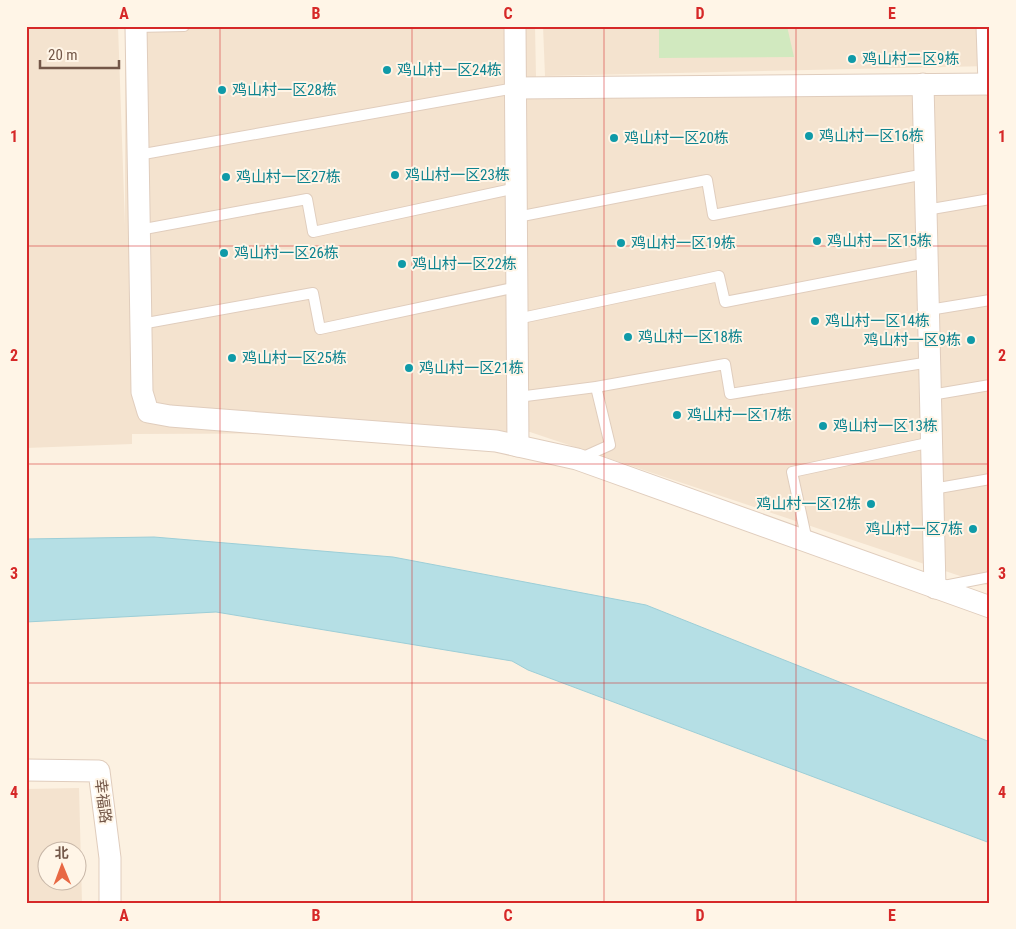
<svg xmlns="http://www.w3.org/2000/svg" width="1016" height="929" font-family="'Roboto Condensed','Noto Sans SC',sans-serif">
<style>
.residential{fill:#f4e3cf;fill-rule:evenodd}
.green{fill:#d1e9bf}
.water{fill:#b5dfe5;stroke:#9cced7}
.lines{fill:none;stroke-linecap:round;stroke-linejoin:round}
.lane-casing{stroke:#e0cdbd;stroke-width:12}
.street-casing{stroke:#e0cdbd;stroke-width:23}
.lane{stroke:#fff;stroke-width:10}
.street{stroke:#fff;stroke-width:21}
.grid{fill:none;stroke:#d62828;stroke-width:1;stroke-opacity:0.55}
.culture-dot{fill:#0f9aa8;stroke:#fff5e7;stroke-width:2}
.labels{text-anchor:middle;dominant-baseline:central;stroke-width:4;stroke-linejoin:round;paint-order:stroke}
.culture-label{font-size:15px;fill:#0d838f;stroke:#fff5e7;text-anchor:start}
.street-label{font-size:15px;fill:#735748;stroke:#fff5e7}
.neatline{fill:none;stroke:#d62828;stroke-width:2}
.grid-label{font-size:16px;text-anchor:middle;font-weight:bold;fill:#d62828}
</style>
<rect width="100%" height="100%" fill="#fcf1e1"/>
<g class="residential">
<polygon points="26,26 118,26 125,225 125,26 535,26 536,77 990,74 990,586 530,432 132,434 132,444 26,448"/>
<polygon points="543,26 990,26 990,66 545,76"/>
<path d="M79 788 82 903H26V789ZM48 852H78V882H48Z"/>
</g>
<polygon class="green" points="659,26 787,26 794,57 659,58"/>
<polygon class="water" points="154,537 393,557 646,605 990,742 990,843 528,670 512,661 216,612 26,622 26,539"/>
<g class="lines">
<g class="lane-casing">
<g id="lane">
<polyline points="136,27 184,26"/>
<polyline points="138,155 515,88"/>
<polyline points="926,210 990,199"/>
<polyline points="517,217 707,180 713,215 925,174"/>
<polyline points="139,230 307,199 313,232 516,188"/>
<polyline points="929,310 990,300"/>
<polyline points="517,319 719,276 725,302 927,263"/>
<polyline points="141,324 313,293 320,329 517,287"/>
<polyline points="931,395 990,385"/>
<polyline points="518,397 596,387 725,364 730,394 930,362"/>
<polyline points="581,458 610,445 596,387"/>
<polyline points="933,489 990,479"/>
<polyline points="807,541 792,472 932,442"/>
<polyline points="944,586 990,577"/>
</g>
</g>
<g class="street-casing">
<g id="street">
<polyline points="136,26 142,392 148,412 170,416 496,441 577,459 990,607"/>
<polyline points="515,26 518,446"/>
<polyline points="987,26 989,84"/>
<polyline points="923,84 935,588"/>
<polyline points="515,88 990,84"/>
<polyline points="26,770 99,771 110,858 110,903"/>
</g>
</g>
<use href="#lane" class="lane"/>
<use href="#street" class="street"/>
</g>
<path class="grid" d="M220 26V903M412 26V903M604 26V903M796 26V903M26 246H990M26 464H990M26 683H990"/>
<g class="culture-dot">
<circle cx="852" cy="59" r="5"/>
<circle cx="387" cy="70" r="5"/>
<circle cx="222" cy="90" r="5"/>
<circle cx="809" cy="136" r="5"/>
<circle cx="614" cy="138" r="5"/>
<circle cx="395" cy="175" r="5"/>
<circle cx="226" cy="177" r="5"/>
<circle cx="817" cy="241" r="5"/>
<circle cx="621" cy="243" r="5"/>
<circle cx="224" cy="253" r="5"/>
<circle cx="402" cy="264" r="5"/>
<circle cx="815" cy="321" r="5"/>
<circle cx="628" cy="337" r="5"/>
<circle cx="971" cy="340" r="5"/>
<circle cx="232" cy="358" r="5"/>
<circle cx="409" cy="368" r="5"/>
<circle cx="677" cy="415" r="5"/>
<circle cx="823" cy="426" r="5"/>
<circle cx="871" cy="504" r="5"/>
<circle cx="973" cy="529" r="5"/>
</g>
<g class="labels">
<g class="culture-label">
<text x="862" y="59">鸡山村二区9栋</text>
<text x="397" y="70">鸡山村一区24栋</text>
<text x="232" y="90">鸡山村一区28栋</text>
<text x="819" y="136">鸡山村一区16栋</text>
<text x="624" y="138">鸡山村一区20栋</text>
<text x="405" y="175">鸡山村一区23栋</text>
<text x="236" y="177">鸡山村一区27栋</text>
<text x="827" y="241">鸡山村一区15栋</text>
<text x="631" y="243">鸡山村一区19栋</text>
<text x="234" y="253">鸡山村一区26栋</text>
<text x="412" y="264">鸡山村一区22栋</text>
<text x="825" y="321">鸡山村一区14栋</text>
<text x="638" y="337">鸡山村一区18栋</text>
<text x="961" y="340" text-anchor="end">鸡山村一区9栋</text>
<text x="242" y="358">鸡山村一区25栋</text>
<text x="419" y="368">鸡山村一区21栋</text>
<text x="687" y="415">鸡山村一区17栋</text>
<text x="833" y="426">鸡山村一区13栋</text>
<text x="861" y="504" text-anchor="end">鸡山村一区12栋</text>
<text x="963" y="529" text-anchor="end">鸡山村一区7栋</text>
</g>
<g class="street-label">
<text transform="translate(103 801) rotate(83)">幸福路</text>
</g>
</g>
<rect width="1016" height="929" fill="none" stroke="#fff5e7" stroke-width="55"/>
<g transform="translate(62 866) rotate(359)"><circle r="24" fill="#fff5e7" stroke="#c7b6a7"/>
<path d="M0-4L9 19L0 12L-9 19Z" fill="#e86844"/>
<text y="-8" font-size="14" font-weight="bold" text-anchor="middle" fill="#735748">北</text>
</g>
<path d="M40 60v8h79v-8" fill="none" stroke="#735748" stroke-width="2.5"/>
<text x="48" y="60" font-size="15" fill="#735748" stroke="#fff5e7" stroke-width="4" paint-order="stroke">20 m</text>
<rect x="28" y="28" width="960" height="874" class="neatline"/>
<g class="grid-label">
<text x="124" y="19">A</text>
<text x="316" y="19">B</text>
<text x="508" y="19">C</text>
<text x="700" y="19">D</text>
<text x="892" y="19">E</text>
<text x="14" y="142">1</text>
<text x="1002" y="142">1</text>
<text x="14" y="361">2</text>
<text x="1002" y="361">2</text>
<text x="14" y="579">3</text>
<text x="1002" y="579">3</text>
<text x="14" y="798">4</text>
<text x="1002" y="798">4</text>
<text x="124" y="921">A</text>
<text x="316" y="921">B</text>
<text x="508" y="921">C</text>
<text x="700" y="921">D</text>
<text x="892" y="921">E</text>
</g>
</svg>
